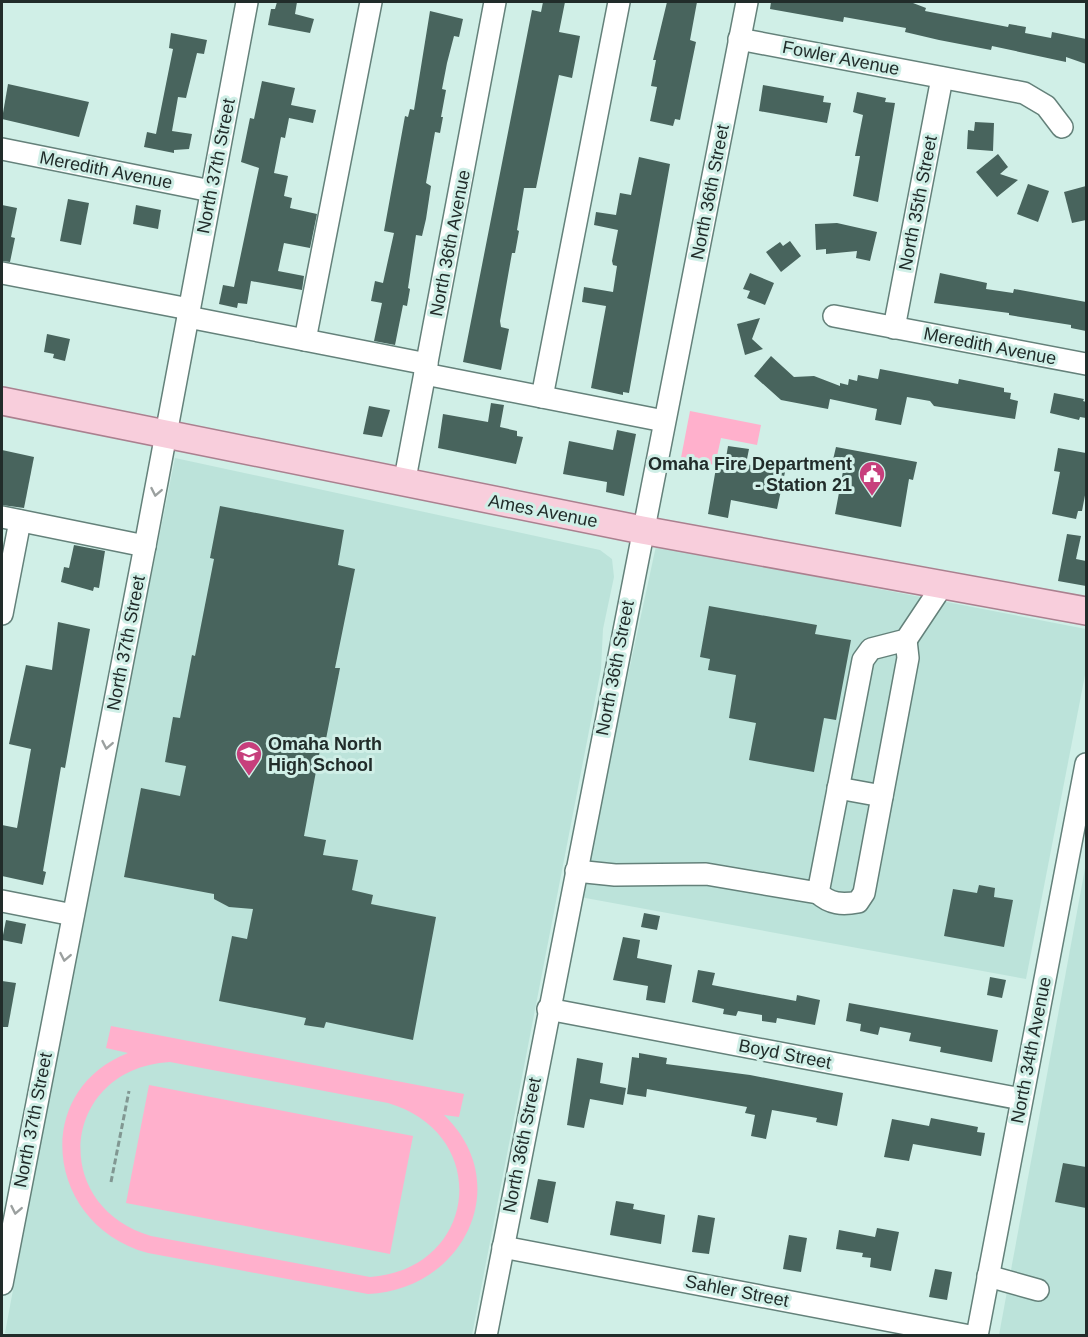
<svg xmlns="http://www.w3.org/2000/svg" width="1088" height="1337" font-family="Helvetica,sans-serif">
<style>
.built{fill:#bce3da}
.green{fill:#ffb0cc;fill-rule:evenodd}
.building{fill:#48645d}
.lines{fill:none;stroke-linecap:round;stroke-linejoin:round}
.minor-casing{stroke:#64817a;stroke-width:24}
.major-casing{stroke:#aa808f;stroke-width:30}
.path{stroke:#819792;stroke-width:3;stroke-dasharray:6 3;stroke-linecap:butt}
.minor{stroke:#fff;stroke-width:21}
.major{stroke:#f8cedc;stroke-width:27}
.oneway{stroke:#9ba09f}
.labels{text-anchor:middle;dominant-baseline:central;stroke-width:6;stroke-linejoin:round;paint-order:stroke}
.street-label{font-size:18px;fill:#212c2a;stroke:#d0efe7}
.poi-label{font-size:18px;font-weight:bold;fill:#212c2a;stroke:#d0efe7;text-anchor:end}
</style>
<rect width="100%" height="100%" fill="#d0efe7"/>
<g class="built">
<polygon points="175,458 600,550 612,559 614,577 603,629 601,669 472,1335 17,1336 5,1333 79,935"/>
<polygon points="656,546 1086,629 1086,670 1026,979 580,897"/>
<polygon points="1086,863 1086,1335 999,1335"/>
</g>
<g class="green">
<polygon points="690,411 761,425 757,445 721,438 715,465 710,464 709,469 680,463"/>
<path d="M111 1026 464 1094 459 1117 444 1115C516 1184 463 1290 368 1294L148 1253C47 1226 29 1092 128 1053L106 1048ZM170 1062 388 1103C493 1134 478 1269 370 1277L151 1236C47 1205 62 1068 170 1062Z"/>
<polygon points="149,1085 413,1136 390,1254 126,1203"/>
</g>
<g class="building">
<polygon points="277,2 297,2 295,14 314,19 310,33 268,25 271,9 275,9"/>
<polygon points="543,2 565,2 559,32 580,36 572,78 559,75 536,188 524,188 517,230 519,231 515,253 512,253 500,321 501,327 509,329 501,370 463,362 532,10 541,12"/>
<polygon points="667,2 697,2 690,40 696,42 680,120 675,119 673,126 650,121 657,87 651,86 656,60 653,60"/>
<polygon points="771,2 913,3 926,8 925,11 1008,27 1009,24 1026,27 1025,33 1051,38 1052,32 1086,39 1086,64 1066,57 1066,62 992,46 991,50 939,40 905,32 906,28 844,17 843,22 770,9"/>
<polygon points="430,11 463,19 459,37 454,36 447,63 442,89 446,90 441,117 443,117 440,133 435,132 426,183 431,186 426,219 422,236 416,235 408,288 410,289 407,306 403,305 395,345 374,341 382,303 371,301 375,281 383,283 394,233 384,231 405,116 408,117 410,109 414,110"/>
<polygon points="171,33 207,40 204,54 197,53 186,98 178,97 172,131 192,134 189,149 174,150 174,153 144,147 147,132 156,134 173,49 169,48"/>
<polygon points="262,81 295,88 291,105 316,110 313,123 289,118 285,138 281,137 274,173 288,176 284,196 292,198 290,208 317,214 310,248 284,243 278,271 304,276 302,290 251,281 247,304 238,303 237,308 219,304 223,285 234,287 259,168 241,162 250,118 254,119"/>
<polygon points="8,84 89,102 79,137 2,119"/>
<polygon points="763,85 824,96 823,102 831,103 827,123 759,111"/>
<polygon points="857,92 886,98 885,102 895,103 878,202 853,196 860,156 855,156 863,115 853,112"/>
<polygon points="975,122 994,123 993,151 967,149 968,130 974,131"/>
<polygon points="998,154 1008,167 1000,174 1018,180 997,197 976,172"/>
<polygon points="639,157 670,164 629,393 623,392 623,395 591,388 606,306 582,302 584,287 613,292 617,266 613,265 612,261 618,230 594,225 596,212 616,215 620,193 631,195"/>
<polygon points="1028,184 1049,191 1038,222 1017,214"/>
<polygon points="1086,186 1086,220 1072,223 1064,192"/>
<polygon points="68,199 89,203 81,245 60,241"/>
<polygon points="2,205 17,208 11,237 15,238 10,262 2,261"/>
<polygon points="136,205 161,210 158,229 133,224"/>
<polygon points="837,223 877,232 870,261 856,258 857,251 826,254 826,249 816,250 815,224"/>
<polygon points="790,241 801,256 781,272 766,252 780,242 783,246"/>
<polygon points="750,273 774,283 765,305 747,298 750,291 743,289"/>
<polygon points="940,273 987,283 986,289 1013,293 1014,289 1086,302 1086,331 1071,328 1071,325 1009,315 1009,313 934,303"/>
<polygon points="760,318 752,339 763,349 745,355 737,324"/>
<polygon points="47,334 70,339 65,361 53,358 54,354 44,352"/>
<polygon points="771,356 794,377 814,376 840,386 840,383 848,385 849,379 857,381 858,375 878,379 880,369 958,384 959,379 1004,388 1004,392 1011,393 1010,399 1018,401 1015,419 934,406 930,401 907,397 901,425 875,420 877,409 830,399 828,409 781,400 754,376"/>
<polygon points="1054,393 1084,399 1083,401 1086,402 1086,418 1080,417 1079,420 1050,413"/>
<polygon points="491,403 504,405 500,427 517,431 517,436 523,437 516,464 438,448 443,414 488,422"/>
<polygon points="369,406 390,410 382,437 363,434"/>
<polygon points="617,430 636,434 624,496 606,492 607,482 563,474 569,441 613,450"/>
<polygon points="728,446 749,449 746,464 785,472 777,509 731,500 728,518 708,514 716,468 724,470"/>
<polygon points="836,447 917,462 913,480 909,479 901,527 835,514 844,466 832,464"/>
<polygon points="1058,448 1086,453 1086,490 1082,511 1078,511 1076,519 1052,514 1060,472 1054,471"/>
<polygon points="2,450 34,457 24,508 2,505"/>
<polygon points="220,506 344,530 338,565 355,569 335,668 340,668 326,739 322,739 304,836 326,840 323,855 358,860 352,890 373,895 371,904 436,917 413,1040 326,1022 324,1028 304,1025 306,1018 219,1001 232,936 247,939 253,909 229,907 214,899 214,894 124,877 141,788 180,796 186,766 165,762 173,717 180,718 192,655 195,656 214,559 210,558"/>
<polygon points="1067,534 1081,536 1076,559 1086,561 1086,586 1058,581"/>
<polygon points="74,545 105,551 99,588 94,587 93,591 61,582 64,567 69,568"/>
<polygon points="709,606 817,625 815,634 851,640 836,720 824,718 814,772 749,760 756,723 729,718 736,675 708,670 710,659 700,657"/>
<polygon points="58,622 90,629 65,768 61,767 43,871 46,872 43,885 2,876 2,825 17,828 31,749 9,744 26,665 52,670"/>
<polygon points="979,885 995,888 994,897 1013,900 1004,947 944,936 953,889 977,893"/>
<polygon points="644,913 660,916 657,930 641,927"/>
<polygon points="6,920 26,924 22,944 2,940"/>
<polygon points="623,937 640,940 637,958 672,965 665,1003 646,1000 648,986 613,980"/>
<polygon points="698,970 715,973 712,985 796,1001 797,995 820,1000 815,1025 777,1018 776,1023 762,1021 762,1015 738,1011 736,1016 723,1014 724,1009 692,1002"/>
<polygon points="990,977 1006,980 1002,998 987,995"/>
<polygon points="2,981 16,983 8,1027 2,1027"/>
<polygon points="849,1003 998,1030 992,1062 940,1052 941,1047 909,1041 911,1033 880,1027 878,1035 860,1031 861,1024 846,1021"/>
<polygon points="639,1053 667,1058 666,1064 750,1075 843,1093 837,1126 816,1122 817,1118 772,1110 766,1139 751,1136 755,1115 745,1113 747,1107 647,1089 646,1097 627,1094 632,1057 639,1058"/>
<polygon points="577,1058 603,1063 600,1083 626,1088 623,1105 590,1099 584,1128 567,1125"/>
<polygon points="931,1118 978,1127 977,1132 985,1133 981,1156 913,1144 909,1161 884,1157 892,1119 929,1126"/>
<polygon points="1063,1163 1086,1167 1086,1208 1055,1202"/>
<polygon points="538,1179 556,1182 548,1223 530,1219"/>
<polygon points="616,1201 634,1204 633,1209 665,1215 661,1244 610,1235"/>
<polygon points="698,1215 715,1218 709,1254 692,1252"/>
<polygon points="877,1228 899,1232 891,1271 870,1267 871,1258 862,1257 863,1253 836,1249 839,1230 875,1237"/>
<polygon points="789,1235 807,1238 801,1272 783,1269"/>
<polygon points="935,1269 952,1272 947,1300 929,1297"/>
</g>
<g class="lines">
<g class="minor-casing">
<g id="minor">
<polyline points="739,39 1024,93 1046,106 1062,127"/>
<polyline points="2,149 211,191"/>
<polyline points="2,273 189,309"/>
<polyline points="834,316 1086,364"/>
<polyline points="188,317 427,364"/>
<polyline points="894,328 942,78"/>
<polyline points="305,340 371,2"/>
<polyline points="425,374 664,421"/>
<polyline points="542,397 619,2"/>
<polyline points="404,484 495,2"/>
<polyline points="2,517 145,546"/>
<polyline points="2,614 20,521"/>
<polyline points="838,788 882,796"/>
<polyline points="576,871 615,875 706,874 818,893 863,660 871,649 906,640 942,586"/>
<path d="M818 893C830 904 842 905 858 902L864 893 908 658 906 640"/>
<polyline points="2,901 73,915"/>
<polyline points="548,1009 1021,1099"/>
<polyline points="503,1247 970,1336"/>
<polyline points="988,1276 1038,1290"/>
<polyline points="2,1284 145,546 247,2"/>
<polyline points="486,1336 747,2"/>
<polyline points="977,1336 1086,764"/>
</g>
</g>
<g class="major-casing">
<polyline id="major" points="2,401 642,530 1086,611"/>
</g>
<polyline class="path" points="111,1182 129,1091"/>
<use href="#minor" class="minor"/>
<use href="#major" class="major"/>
</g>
<defs><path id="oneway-chevron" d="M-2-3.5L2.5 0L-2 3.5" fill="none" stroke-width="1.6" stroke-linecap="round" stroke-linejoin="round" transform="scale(1.5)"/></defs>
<g class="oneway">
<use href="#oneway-chevron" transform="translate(156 492) rotate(101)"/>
<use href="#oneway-chevron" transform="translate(107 745) rotate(101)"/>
<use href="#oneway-chevron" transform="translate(65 957) rotate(101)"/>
<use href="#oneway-chevron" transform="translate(16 1210) rotate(101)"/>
</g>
<defs>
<g id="civic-pin" transform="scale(1.35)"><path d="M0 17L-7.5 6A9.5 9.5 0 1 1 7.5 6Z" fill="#c73f7c" stroke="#d0efe7"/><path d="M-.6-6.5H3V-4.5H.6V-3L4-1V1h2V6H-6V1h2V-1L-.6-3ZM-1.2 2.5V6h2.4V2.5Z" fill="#fff"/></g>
<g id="school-pin" transform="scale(1.35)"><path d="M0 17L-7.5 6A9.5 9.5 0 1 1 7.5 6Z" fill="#c73f7c" stroke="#d0efe7"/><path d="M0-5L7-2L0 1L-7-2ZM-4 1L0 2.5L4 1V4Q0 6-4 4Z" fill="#fff"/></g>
</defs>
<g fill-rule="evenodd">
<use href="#civic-pin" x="872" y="474"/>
<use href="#school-pin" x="249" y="754"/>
</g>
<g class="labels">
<g class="street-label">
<text transform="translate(841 58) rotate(11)">Fowler Avenue</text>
<text transform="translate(216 166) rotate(-79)">North 37th Street</text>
<text transform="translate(106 170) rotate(11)">Meredith Avenue</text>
<text transform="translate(710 192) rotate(-79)">North 36th Street</text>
<text transform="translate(918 203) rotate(-79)">North 35th Street</text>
<text transform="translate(450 243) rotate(-79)">North 36th Avenue</text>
<text transform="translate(990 346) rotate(11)">Meredith Avenue</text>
<text transform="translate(543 511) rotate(11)">Ames Avenue</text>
<text transform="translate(126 643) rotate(-79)">North 37th Street</text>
<text transform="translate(615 668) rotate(-79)">North 36th Street</text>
<text transform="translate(1031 1050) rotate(-79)">North 34th Avenue</text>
<text transform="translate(785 1054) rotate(11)">Boyd Street</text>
<text transform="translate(33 1120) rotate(-79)">North 37th Street</text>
<text transform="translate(522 1145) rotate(-79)">North 36th Street</text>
<text transform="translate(737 1291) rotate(11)">Sahler Street</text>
</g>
<g class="poi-label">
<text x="852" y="464">Omaha Fire Department<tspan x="852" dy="21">- Station 21</tspan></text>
<text x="268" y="744" text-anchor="start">Omaha North<tspan x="268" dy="21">High School</tspan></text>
</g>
</g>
<rect width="1088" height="1337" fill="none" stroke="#212c2a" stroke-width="6"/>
</svg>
